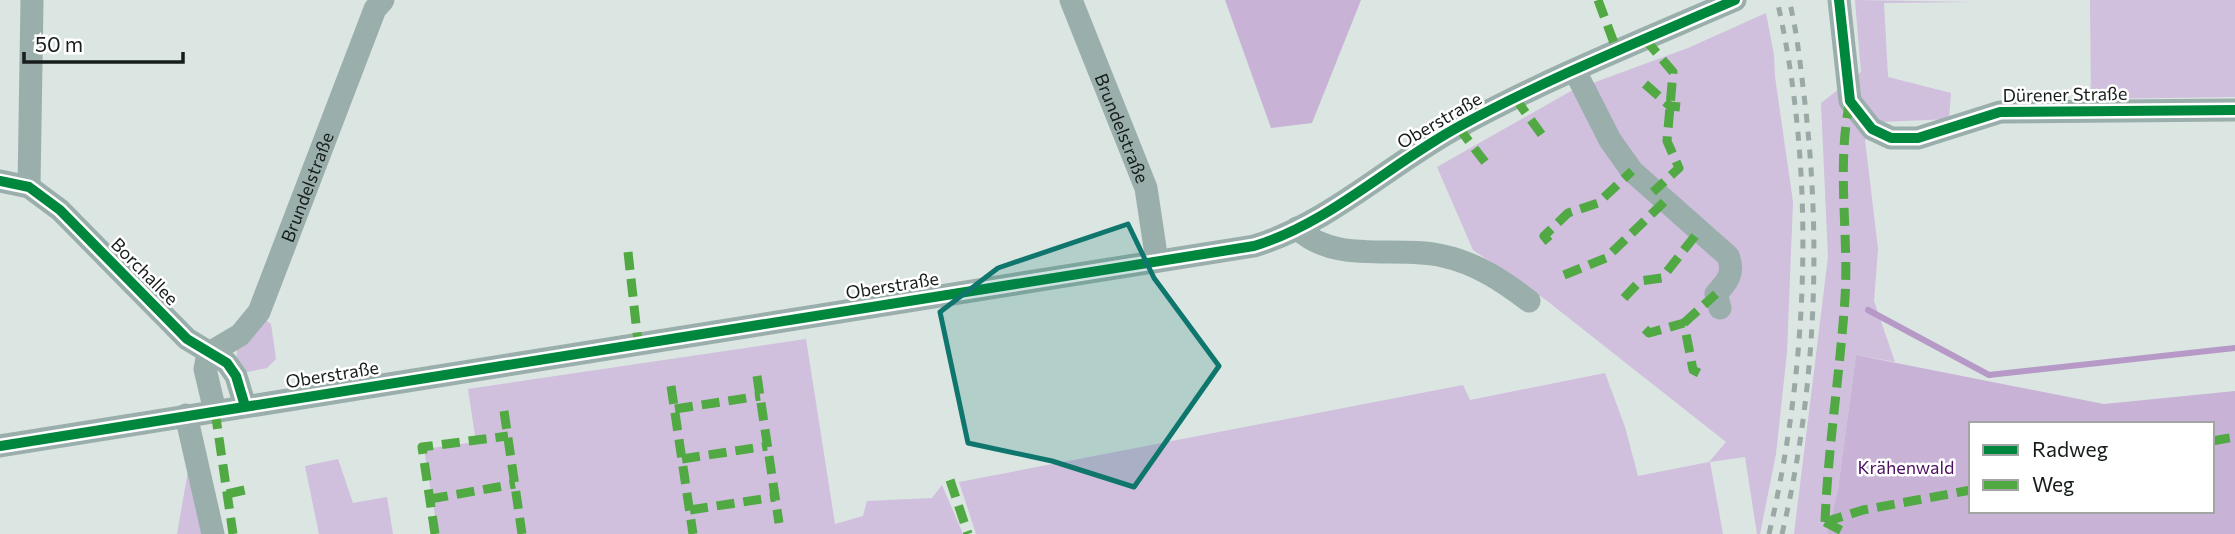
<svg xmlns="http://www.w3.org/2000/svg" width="2235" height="534" font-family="Commissioner,sans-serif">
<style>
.green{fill:#d0bfdd}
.forest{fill:#c8b3d6;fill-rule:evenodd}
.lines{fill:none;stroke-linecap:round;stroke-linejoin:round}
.stream{stroke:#b699c6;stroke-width:6}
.minor{stroke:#9aafab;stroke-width:23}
.rail{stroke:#9aa9a5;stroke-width:5;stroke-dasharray:9 9;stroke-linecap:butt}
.quiet{stroke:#51a943;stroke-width:9;stroke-dasharray:18 9;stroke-linecap:butt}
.cycleway-casing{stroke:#fff;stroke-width:15}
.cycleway{stroke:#00873e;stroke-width:10}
.marked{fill:#0f766e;fill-opacity:0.2;stroke:#0f766e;stroke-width:5;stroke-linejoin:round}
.labels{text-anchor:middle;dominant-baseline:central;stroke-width:5;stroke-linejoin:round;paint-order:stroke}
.street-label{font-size:18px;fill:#161d1b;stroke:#fff}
.park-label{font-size:18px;fill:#4b0f60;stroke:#fff}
</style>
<rect width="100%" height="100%" fill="#dbe5e2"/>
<g class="green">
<polygon points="1855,0 1974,2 1884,3 1888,77 1951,93 1949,119 1881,122 1865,140 1878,249 1874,301 1895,362 1856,355 1838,489 1827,534 1794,534 1828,257 1821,103 1861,72"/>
<polygon points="2090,0 2235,0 2235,97 2091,99"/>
<polygon points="1766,13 1774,55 1775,77 1793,202 1787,352 1776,454 1760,534 1757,534 1745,457 1710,462 1723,534 976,534 959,482 1463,385 1470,400 1605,373 1625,427 1638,476 1709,462 1726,442 1546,300 1473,250 1437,167 1571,91 1688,48"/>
<polygon points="264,319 271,324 276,359 267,368 247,372 237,358 237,349"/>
<polygon points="806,339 835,524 863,516 867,501 932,498 942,485 963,534 438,534 424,449 476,442 468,389"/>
<polygon points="338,459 353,503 387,497 393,534 319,534 305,466"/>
<polygon points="188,471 203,534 177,534"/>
</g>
<g class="forest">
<polygon points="1225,0 1361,0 1312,123 1271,128"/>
<path d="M1856 355 2104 404 2235 391V534H1827L1838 489ZM1971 424H2212V511H1971Z"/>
</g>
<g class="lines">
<polyline class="stream" points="1868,310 1989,375 2235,348"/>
<g class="minor">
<path id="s1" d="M1071 0 1146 188 1157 261"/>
<polyline points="1839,0 1850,101 1872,129 1891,138 1918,138 2000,112 2235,110"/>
<path d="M1575 71 1610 140 1632 171 1728 256C1735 273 1727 282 1716 294L1720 308"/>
<polyline points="0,181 29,187 60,210 187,339 227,363 236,376 245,406"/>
<polyline points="29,187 32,0"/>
<path d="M1297 228C1335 265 1396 245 1443 256 1476 263 1503 281 1529 301"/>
<path id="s2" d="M208 354 240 335 259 312 375 9 383 0"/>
<polyline points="208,354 205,369 215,411"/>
<polyline points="186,415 213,534"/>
<path d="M0 446 1254 246C1330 223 1391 163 1460 126 1548 78 1643 40 1735 0"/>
</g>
<g class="rail">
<path d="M1769 534C1809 364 1816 171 1777 0"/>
<path d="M1782 534C1816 390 1822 241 1804 95 1800 63 1797 31 1789 0"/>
</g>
<g class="quiet">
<polyline points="1598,0 1617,51"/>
<polyline points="1645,39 1673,72 1667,141 1679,168 1653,192"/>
<polyline points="1645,84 1670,106 1680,107"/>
<polyline points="1515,98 1542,135"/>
<polyline points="1458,127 1485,162"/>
<polyline points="1549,242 1544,236 1568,213 1598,203 1632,171"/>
<polyline points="628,252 638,342"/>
<polyline points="1564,275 1606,258 1664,202"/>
<polyline points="1624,298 1640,281 1662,278 1698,232"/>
<polyline points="1684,323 1716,294"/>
<polyline points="1645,329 1649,333 1684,323 1693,370 1699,373"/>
<polyline points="757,376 779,523"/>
<polyline points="671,386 693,534"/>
<polyline points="675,409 760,396"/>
<polyline points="215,411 233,534"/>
<polyline points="504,411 522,534"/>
<polyline points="2212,441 2235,437"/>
<polyline points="682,459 767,446"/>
<polyline points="950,480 968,534"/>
<polyline points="227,494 249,489"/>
<polyline points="430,499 515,484"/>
<polyline points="690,510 775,497"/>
<path d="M1825 522C1828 446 1840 373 1845 298 1849 232 1836 166 1850 101"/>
<polyline points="1825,522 1863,510 1971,490"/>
<polyline points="1825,522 1848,534"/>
<polyline points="435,534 422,447 508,436"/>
</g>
<g class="cycleway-casing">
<g id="cycleway">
<polyline points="1839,0 1850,101 1872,129 1891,138 1918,138 2000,112 2235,110"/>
<polyline points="0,181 29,187 60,210 187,339 227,363 236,376 245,406"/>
<path d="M0 446 1254 246C1330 223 1391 163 1460 126 1548 78 1643 40 1735 0"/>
</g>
</g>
<use href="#cycleway" class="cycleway"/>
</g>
<path class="marked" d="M1128 224 1154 278 1219 366 1134 487 1052 461 968 443 940 312 998 268Z"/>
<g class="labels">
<g class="street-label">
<text transform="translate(2065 94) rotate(-1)">Dürener Straße</text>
<text transform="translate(1439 120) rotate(-30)">Oberstraße</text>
<text stroke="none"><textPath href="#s1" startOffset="138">Brundelstraße</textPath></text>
<text stroke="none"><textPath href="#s2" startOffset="201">Brundelstraße</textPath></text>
<text transform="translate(145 271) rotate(45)">Borchallee</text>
<text transform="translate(892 285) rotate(-9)">Oberstraße</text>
<text transform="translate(332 374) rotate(-9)">Oberstraße</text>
</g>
<g class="park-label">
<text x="1906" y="467">Krähenwald</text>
</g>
</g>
<rect x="1969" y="422" width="245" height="91" fill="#ffffff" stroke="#a2a5a4" stroke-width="2"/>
<rect x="1983" y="445" width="35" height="10" fill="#00873e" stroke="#a2a5a4" stroke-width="2"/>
<text x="2032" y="457" font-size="21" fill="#161d1b">Radweg</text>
<rect x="1983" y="480" width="35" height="10" fill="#51a943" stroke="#a2a5a4" stroke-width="2"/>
<text x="2032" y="492" font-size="21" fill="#161d1b">Weg</text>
<path d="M24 52v10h159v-10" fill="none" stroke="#161d1b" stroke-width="3.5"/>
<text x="35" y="52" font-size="21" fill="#161d1b" stroke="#ffffff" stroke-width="5" paint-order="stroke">50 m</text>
</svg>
